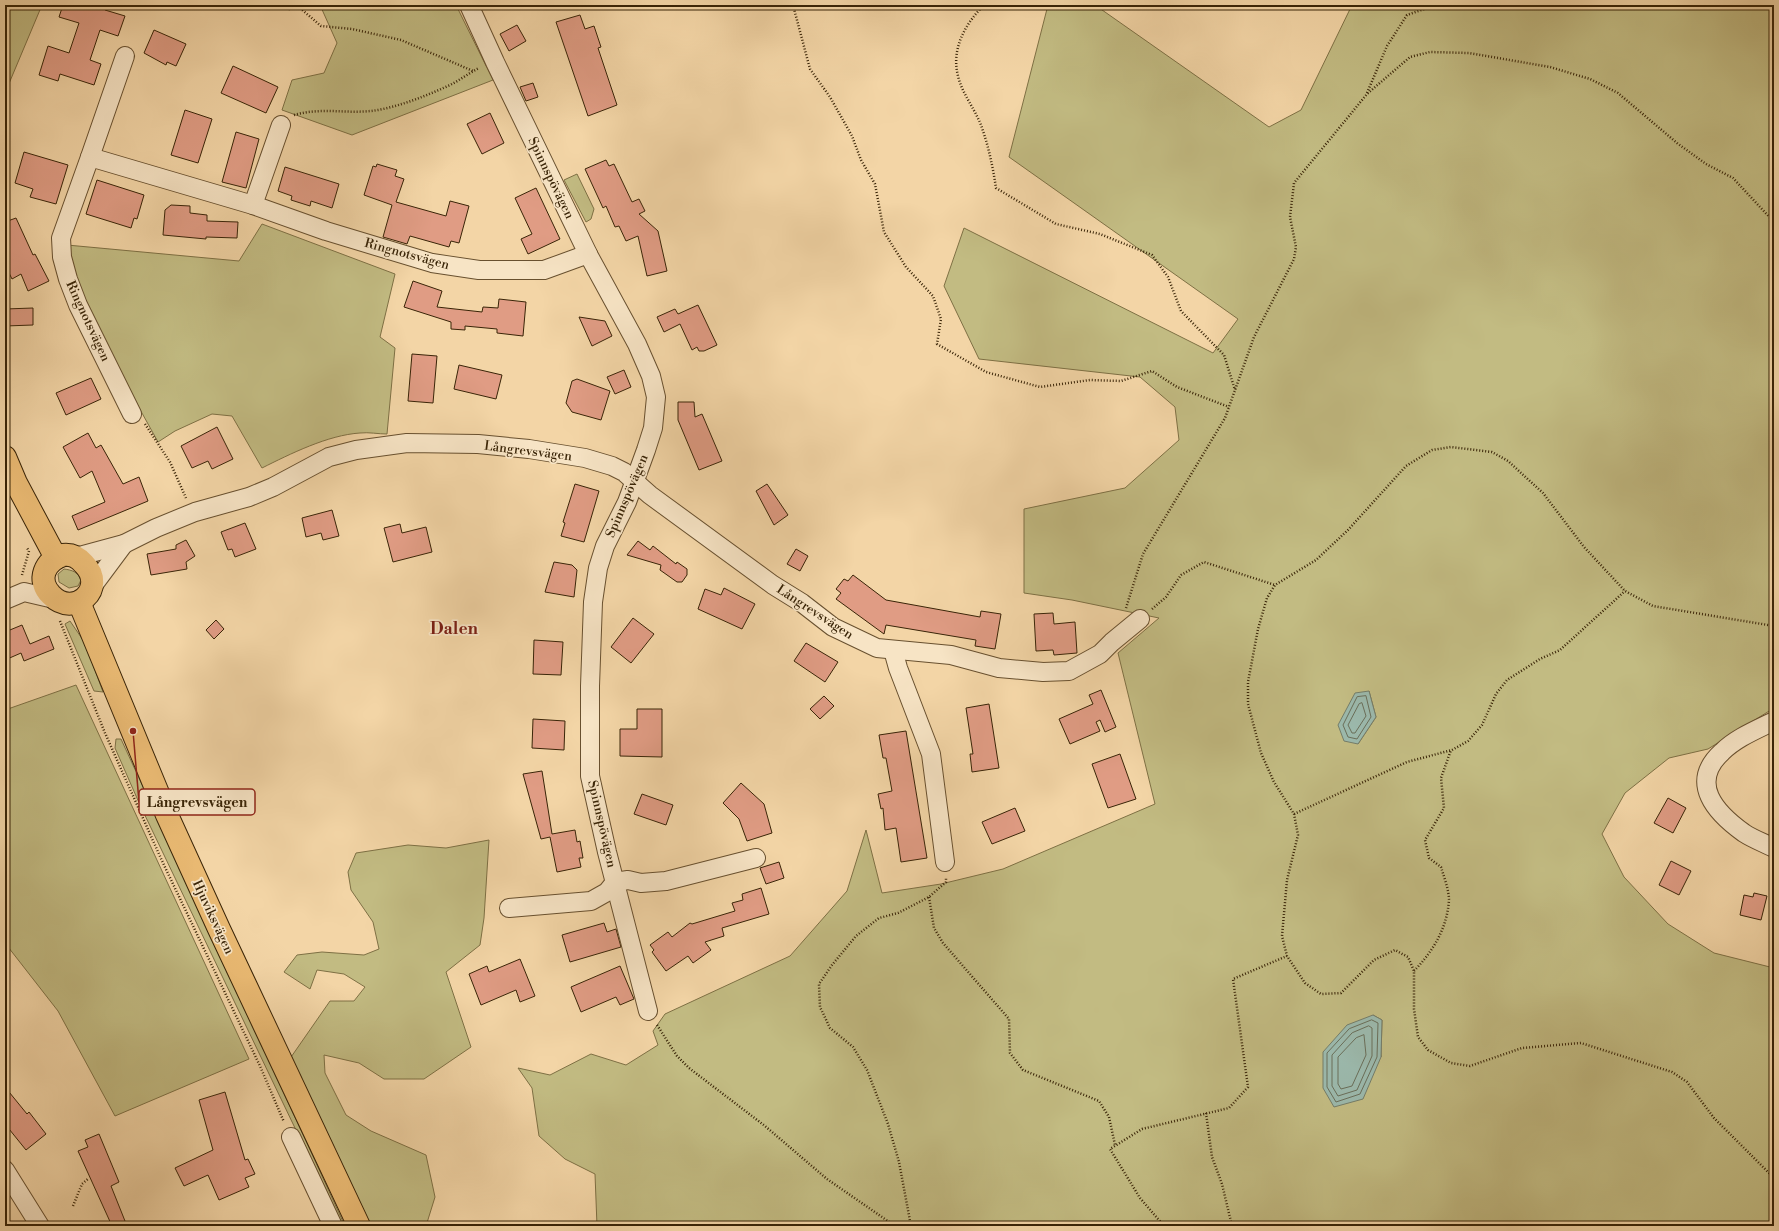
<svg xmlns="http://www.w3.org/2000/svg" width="1779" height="1231" font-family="'Libre Bodoni',serif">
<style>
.green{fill:#c2bb82;stroke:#7e7044;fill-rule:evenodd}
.water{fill:#9bb8ab;stroke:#747d69}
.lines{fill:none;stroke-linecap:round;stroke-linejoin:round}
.shore{stroke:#6a6e59;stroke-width:1}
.building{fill:#e09c84;stroke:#392407}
.minor-casing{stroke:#68502f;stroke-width:20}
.major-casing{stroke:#392407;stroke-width:24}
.path{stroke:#392407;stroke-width:2.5;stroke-dasharray:1 2;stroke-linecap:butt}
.minor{stroke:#f7e4c5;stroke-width:18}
.major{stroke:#eaba73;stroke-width:22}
.labels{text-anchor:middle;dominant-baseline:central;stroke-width:3.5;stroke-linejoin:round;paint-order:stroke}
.street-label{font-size:13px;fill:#392407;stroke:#f7e4c5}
.district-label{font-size:17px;font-weight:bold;fill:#7a1f14;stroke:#f7e4c5}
.leader{fill:none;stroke:#8f2418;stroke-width:1.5}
.callout-dot{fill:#8f2418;stroke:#f7e4c5;stroke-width:1.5}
.callout{fill:#f7e4c5;stroke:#8f2418;stroke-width:1.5}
.callout-label{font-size:14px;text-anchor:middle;font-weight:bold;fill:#392407}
</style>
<rect width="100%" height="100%" fill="#f3d5a6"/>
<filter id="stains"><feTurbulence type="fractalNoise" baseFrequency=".005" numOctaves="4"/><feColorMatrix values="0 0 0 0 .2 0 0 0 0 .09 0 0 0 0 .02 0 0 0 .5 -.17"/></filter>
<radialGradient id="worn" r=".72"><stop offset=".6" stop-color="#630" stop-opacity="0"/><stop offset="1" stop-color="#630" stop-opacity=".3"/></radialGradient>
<g class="green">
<polygon points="5,5 42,5 5,93"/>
<polygon points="320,5 456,5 493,80 352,135 282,110 292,80 324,73 337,43"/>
<path d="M1048 5H1095L1269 127 1301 110 1352 5H1774V708L1708 749 1669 758 1625 793 1602 834 1624 877 1668 924 1714 953 1774 968V1226H597L595 1174 565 1159 539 1136 532 1088 518 1068 550 1075 591 1054 626 1065 658 1045 653 1031 665 1014 790 956 847 891 866 830 882 893 941 884 1003 869 1155 804 1118 653 1159 618 1072 600 1024 593V509L1125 488 1179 440 1175 407 1140 377 979 359 944 286 964 228 1213 353 1238 319 1009 157ZM1369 691 1376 717 1358 744ZM1373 1015 1382 1020 1381 1057Z"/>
<polygon points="577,174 594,209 591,219 586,222 564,180"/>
<path d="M262 224 395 274 380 337 395 348 387 434C378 434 369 432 360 433 328 435 290 454 262 468L232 416 212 414 175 431 158 442 85 310 67 245 239 261Z"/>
<path d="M64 569C72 570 78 572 81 580L78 586 69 588 59 582 58 574Z"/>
<polygon points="70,621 85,643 103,692 94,691 65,624"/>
<polygon points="76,685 249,1059 115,1116 58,1011 5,943 5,710"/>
<polygon points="116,739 121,739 345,1226 342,1226 140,805 115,748"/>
<polygon points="489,840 484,918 480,945 446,972 471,1047 424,1079 384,1079 359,1063 324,1055 325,1073 346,1115 371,1131 426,1155 435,1197 426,1226 368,1226 289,1060 330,1001 354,1001 365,987 344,974 317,970 310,989 284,972 297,955 322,952 364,955 379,949 373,922 351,890 348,872 356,853 408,845 446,848"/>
</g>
<g class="water">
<polygon points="1369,691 1376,717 1358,744 1344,741 1338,725 1355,693"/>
<polygon points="1373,1015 1382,1020 1381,1057 1363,1099 1334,1107 1323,1088 1323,1052 1347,1025"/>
</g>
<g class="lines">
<g class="shore">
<polygon points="1366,696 1371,717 1357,739 1348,737 1343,725 1357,697"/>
<polygon points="1362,703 1366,716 1355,733 1352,733 1348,725 1359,704"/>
<polygon points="1372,1020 1378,1023 1377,1057 1360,1094 1336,1102 1327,1087 1327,1053 1349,1029"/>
<polygon points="1369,1026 1372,1028 1372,1056 1357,1090 1338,1096 1332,1086 1332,1055 1352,1033"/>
<polygon points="1364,1035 1366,1055 1352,1086 1341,1089 1338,1084 1338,1057 1356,1038"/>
</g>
</g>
<g class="building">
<polygon points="63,5 107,5 105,10 125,16 118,36 100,30 90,60 101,64 94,85 60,74 58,81 39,75 48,46 69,53 79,23 59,17"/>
<polygon points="580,15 585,29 594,26 601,47 598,48 617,105 588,116 556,22"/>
<polygon points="517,25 526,41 509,51 500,34"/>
<polygon points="154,30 186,44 176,66 167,62 166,65 144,53"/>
<polygon points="233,66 278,87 266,113 221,93"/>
<polygon points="533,83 538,97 526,101 520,87"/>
<polygon points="185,110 212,119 198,163 171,155"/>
<polygon points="490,113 504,143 482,154 467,124"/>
<polygon points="236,132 259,139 246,188 222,182"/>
<polygon points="24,152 68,165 56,204 30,197 33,189 15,183"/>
<polygon points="606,160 609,166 614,164 632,202 639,199 645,211 639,214 658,231 667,271 647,276 638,236 626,241 619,226 615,227 606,206 603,208 585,169"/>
<polygon points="377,164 397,170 395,176 404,179 396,202 446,216 450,201 469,206 459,243 451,241 449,247 410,236 407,244 383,237 392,205 364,195 373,166 376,167"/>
<polygon points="285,167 339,184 332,208 311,201 310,206 291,200 292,196 278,191"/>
<polygon points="97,180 144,195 137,219 134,218 131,228 86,214"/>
<polygon points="536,188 560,239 528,254 521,239 532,234 515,198"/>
<polygon points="171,205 190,206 190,213 207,215 207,221 238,222 237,238 206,237 206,239 163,235 165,210"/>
<polygon points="16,218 33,255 35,254 49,281 28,291 21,274 12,279 5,265 5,222"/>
<polygon points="413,281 442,291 437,307 482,312 483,307 498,308 499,299 526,302 523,336 497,333 497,329 465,326 465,330 451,329 451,322 404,307"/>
<polygon points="698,305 717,345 704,351 699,351 697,347 692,350 680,324 664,332 657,317 675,309 678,314"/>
<polygon points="33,308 33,325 5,326 5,309"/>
<polygon points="579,317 605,321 612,336 592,346"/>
<polygon points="412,354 437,356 433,403 408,401"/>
<polygon points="459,365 502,375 496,399 454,389"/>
<polygon points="624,370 631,387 615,394 607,377"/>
<polygon points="91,378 101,399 66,415 56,393"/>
<polygon points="577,379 610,391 601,420 572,412 566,403 572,381"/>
<polygon points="678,402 694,402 695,417 702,414 722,461 699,470 678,420"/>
<polygon points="217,427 233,459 212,469 208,461 192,468 181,446"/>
<polygon points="88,433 96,448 101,445 123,484 139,477 148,501 78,530 72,516 105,502 92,471 80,478 63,447"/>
<polygon points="575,484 599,491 584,542 561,536 565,523 563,522"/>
<polygon points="767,484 788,515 774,525 756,491"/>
<polygon points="332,510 339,536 323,540 321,533 306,537 302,518"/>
<polygon points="245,523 256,549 235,557 232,549 228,550 221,532"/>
<polygon points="400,524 402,533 426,527 432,552 393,562 384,528"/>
<polygon points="186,540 195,556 186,562 187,569 151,575 147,554 176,549 176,545"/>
<polygon points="638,541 650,550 653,546 676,564 677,562 687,569 687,575 682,582 677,582 660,570 661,565 627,555"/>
<polygon points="796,549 808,556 800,571 787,564"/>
<polygon points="554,562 572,565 577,570 574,597 545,592"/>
<polygon points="853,575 886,600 980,617 981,611 1001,614 995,649 975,646 976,640 886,625 884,634 836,599 841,593 836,589 844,579 848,581"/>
<polygon points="724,588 755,604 742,629 698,609 705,589 721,595"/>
<polygon points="1053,613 1054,624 1075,622 1077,653 1054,655 1053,650 1036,651 1034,614"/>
<polygon points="633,618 654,634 631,663 611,647"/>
<polygon points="216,620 224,629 214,639 206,630"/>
<polygon points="22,625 30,644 49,636 54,649 24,661 21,653 5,660 5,632"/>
<polygon points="534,640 563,642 561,675 533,674"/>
<polygon points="806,643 838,662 825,682 794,661"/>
<polygon points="1101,690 1116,727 1105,732 1100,720 1096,722 1100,731 1070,744 1059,719 1093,704 1089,695"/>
<polygon points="824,696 834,706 820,719 810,709"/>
<polygon points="989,704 999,768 972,772 970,754 973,754 966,708"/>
<polygon points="637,709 662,709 662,757 620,756 620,729 637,729"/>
<polygon points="533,719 565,721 564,750 532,748"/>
<polygon points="906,731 927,858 901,862 896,828 885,830 883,808 881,809 878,794 892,791 886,758 883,758 879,735"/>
<polygon points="1120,754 1136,799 1108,808 1092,764"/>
<polygon points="542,771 552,834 575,830 577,842 580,841 583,858 579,858 581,867 557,872 550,837 541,839 523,774"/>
<polygon points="741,783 764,804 772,833 747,841 739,819 723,803"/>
<polygon points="642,794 673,805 666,825 634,814"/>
<polygon points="1668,798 1686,808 1673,833 1654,823"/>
<polygon points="1015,808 1025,831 992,844 982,822"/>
<polygon points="1671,861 1691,871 1679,895 1659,885"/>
<polygon points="779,862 784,878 766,884 760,868"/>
<polygon points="761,888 769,914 722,928 724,936 705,942 711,950 693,963 688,956 666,971 652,952 654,950 650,945 668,932 672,937 690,923 692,924 735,911 732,903 743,900 742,894"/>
<polygon points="1754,893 1767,896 1761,920 1740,915 1744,895 1753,897"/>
<polygon points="604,923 607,932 616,929 621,947 570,962 562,935"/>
<polygon points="520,959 535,996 520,1002 516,990 481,1005 469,974 487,966 489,972"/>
<polygon points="620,966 634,999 620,1005 616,997 581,1012 571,987"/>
<polygon points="5,1087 27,1114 29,1112 46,1134 26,1150 5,1124"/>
<polygon points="225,1092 245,1160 248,1159 255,1174 245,1178 249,1187 219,1200 208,1175 184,1186 175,1168 213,1150 199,1100"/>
<polygon points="99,1134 119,1182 111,1186 127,1226 112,1226 78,1151 88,1147 85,1140"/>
</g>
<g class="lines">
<g class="minor-casing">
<g id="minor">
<polyline points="469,5 495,62 589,256 637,344 651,376 656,397 653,428 646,450 627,502 605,546 598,568 593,602 590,686 590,776 607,852 648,1011"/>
<polyline points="90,157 125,56"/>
<polyline points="253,205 281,125"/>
<polyline points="132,414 78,305 68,279 62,257 61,238 90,157 253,205 326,231 432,263 479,270 544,270 588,254"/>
<polyline points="76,557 124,544 156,528 195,512 249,497 273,487 329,457 356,450 407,443 478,444 529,449 585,458 612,466 624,472 650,495 773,585 802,603 833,627 877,648 951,655 999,668 1043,672 1069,671 1100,654 1112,642 1140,619"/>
<polyline points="92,587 124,544"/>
<polyline points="5,600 24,592 54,599"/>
<polyline points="893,650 898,668 931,754 945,862"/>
<path d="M1774 721C1756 730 1736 738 1722 752 1688 783 1716 813 1744 833 1753 839 1764 843 1774 848"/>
<polyline points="509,908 591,901 607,892 615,882 628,880 641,883 666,881 756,858"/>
<polyline points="291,1137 333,1226"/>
<polyline points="5,1170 40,1226"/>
</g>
</g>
<g class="major-casing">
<g id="major">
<polyline points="5,457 16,483 56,558"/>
<path d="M63 555C72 554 78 557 84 564 108 588 74 619 51 595 36 580 45 561 63 555Z"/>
<polyline points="79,602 167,815 219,929 359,1226"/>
</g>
</g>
<g class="path">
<path d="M265 5C276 8 294 12 304 5"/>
<polyline points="793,5 810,69 830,97 852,136 861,160 875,184 884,232 906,267 933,296 941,319 937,344 986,372 1040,387 1090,380 1121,381 1152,371 1177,387 1229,407"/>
<path d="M984 5C965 24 951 49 958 76 962 94 976 110 982 128 989 148 993 168 996 188L1056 224 1100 234 1152 255 1168 277 1181 311 1224 355 1235 390"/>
<polyline points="300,8 321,26 352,29 401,40 473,71"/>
<polyline points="1367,93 1387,46 1407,15 1436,5"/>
<path d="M294 115C325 106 352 116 383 109 406 104 428 95 450 85 460 80 469 73 479 68"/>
<polyline points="145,424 170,462 186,498"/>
<polyline points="22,575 29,551 27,548"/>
<polyline points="1126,608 1143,554 1225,418 1254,337 1294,259 1296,247 1290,217 1294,183 1367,94 1410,57 1430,52 1469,53 1550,67 1590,79 1618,93 1677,143 1706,164 1733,178 1774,222"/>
<polyline points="1152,609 1166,597 1181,575 1204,562 1275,585"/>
<polyline points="60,621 105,733 163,863 260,1066 284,1122"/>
<polyline points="1774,626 1653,606 1625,591 1584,547 1543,493 1508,461 1492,452 1451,447 1432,450 1406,466 1348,530 1316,560 1275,585 1267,598 1258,629 1248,682 1248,704 1261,753 1274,782 1294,814 1298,835 1287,880 1282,936 1287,956 1305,983 1321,994 1341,993 1374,960 1395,950 1408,957 1414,971 1414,1009 1418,1037 1428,1050 1451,1063 1470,1066 1522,1048 1581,1043 1672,1072 1687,1082 1714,1118 1774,1178"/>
<polyline points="1294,814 1407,762 1452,750 1468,741 1482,725 1496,694 1507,680 1540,659 1560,650 1625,591"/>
<polyline points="929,897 934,928 943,943 1009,1019 1010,1053 1023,1070 1099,1101 1109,1117 1115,1145"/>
<path d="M1414 971C1433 951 1447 929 1449 900 1449 890 1444 877 1441 867L1429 858 1425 840 1444 808 1441 778 1451 750"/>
<polyline points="657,1025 677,1056 689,1068 765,1126 827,1179 895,1226"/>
<polyline points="1206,1113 1212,1157 1222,1184 1232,1226"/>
<polyline points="73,1206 82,1184 89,1178"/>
<polyline points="911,1226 899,1162 888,1124 867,1070 853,1047 830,1028 820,1007 819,984 832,965 856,936 879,918 898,913 929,897 946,882 946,878"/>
<polyline points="1164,1226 1140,1198 1110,1149 1142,1129 1229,1108 1248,1087 1233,979 1287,956"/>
</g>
<use href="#minor" class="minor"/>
<use href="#major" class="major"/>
</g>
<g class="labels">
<g class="street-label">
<text transform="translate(551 178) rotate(64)">Spinnspövägen</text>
<text transform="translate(407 254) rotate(15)">Ringnotsvägen</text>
<text transform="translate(88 321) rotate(65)">Ringnotsvägen</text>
<text transform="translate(528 451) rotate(7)">Långrevsvägen</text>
<text transform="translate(627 496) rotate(-67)">Spinnspövägen</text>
<text transform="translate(815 612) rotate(33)">Långrevsvägen</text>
<text transform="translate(602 824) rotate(77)">Spinnspövägen</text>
<text transform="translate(213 917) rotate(65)">Hjuviksvägen</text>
</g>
<g class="district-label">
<text x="454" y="629">Dalen</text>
</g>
</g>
<path class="leader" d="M133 731L139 802"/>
<circle class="callout-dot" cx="133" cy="731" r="4"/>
<rect class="callout" x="139" y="789" width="116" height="26" rx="4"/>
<g class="callout-label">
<text x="197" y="807">Långrevsvägen</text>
</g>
<rect width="1779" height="1231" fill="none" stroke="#f3d5a6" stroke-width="20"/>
<rect x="6" y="6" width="1767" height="1219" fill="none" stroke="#392407" stroke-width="2"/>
<rect x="10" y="10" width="1759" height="1211" fill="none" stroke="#392407"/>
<rect width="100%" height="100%" filter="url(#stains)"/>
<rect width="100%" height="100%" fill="url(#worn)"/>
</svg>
